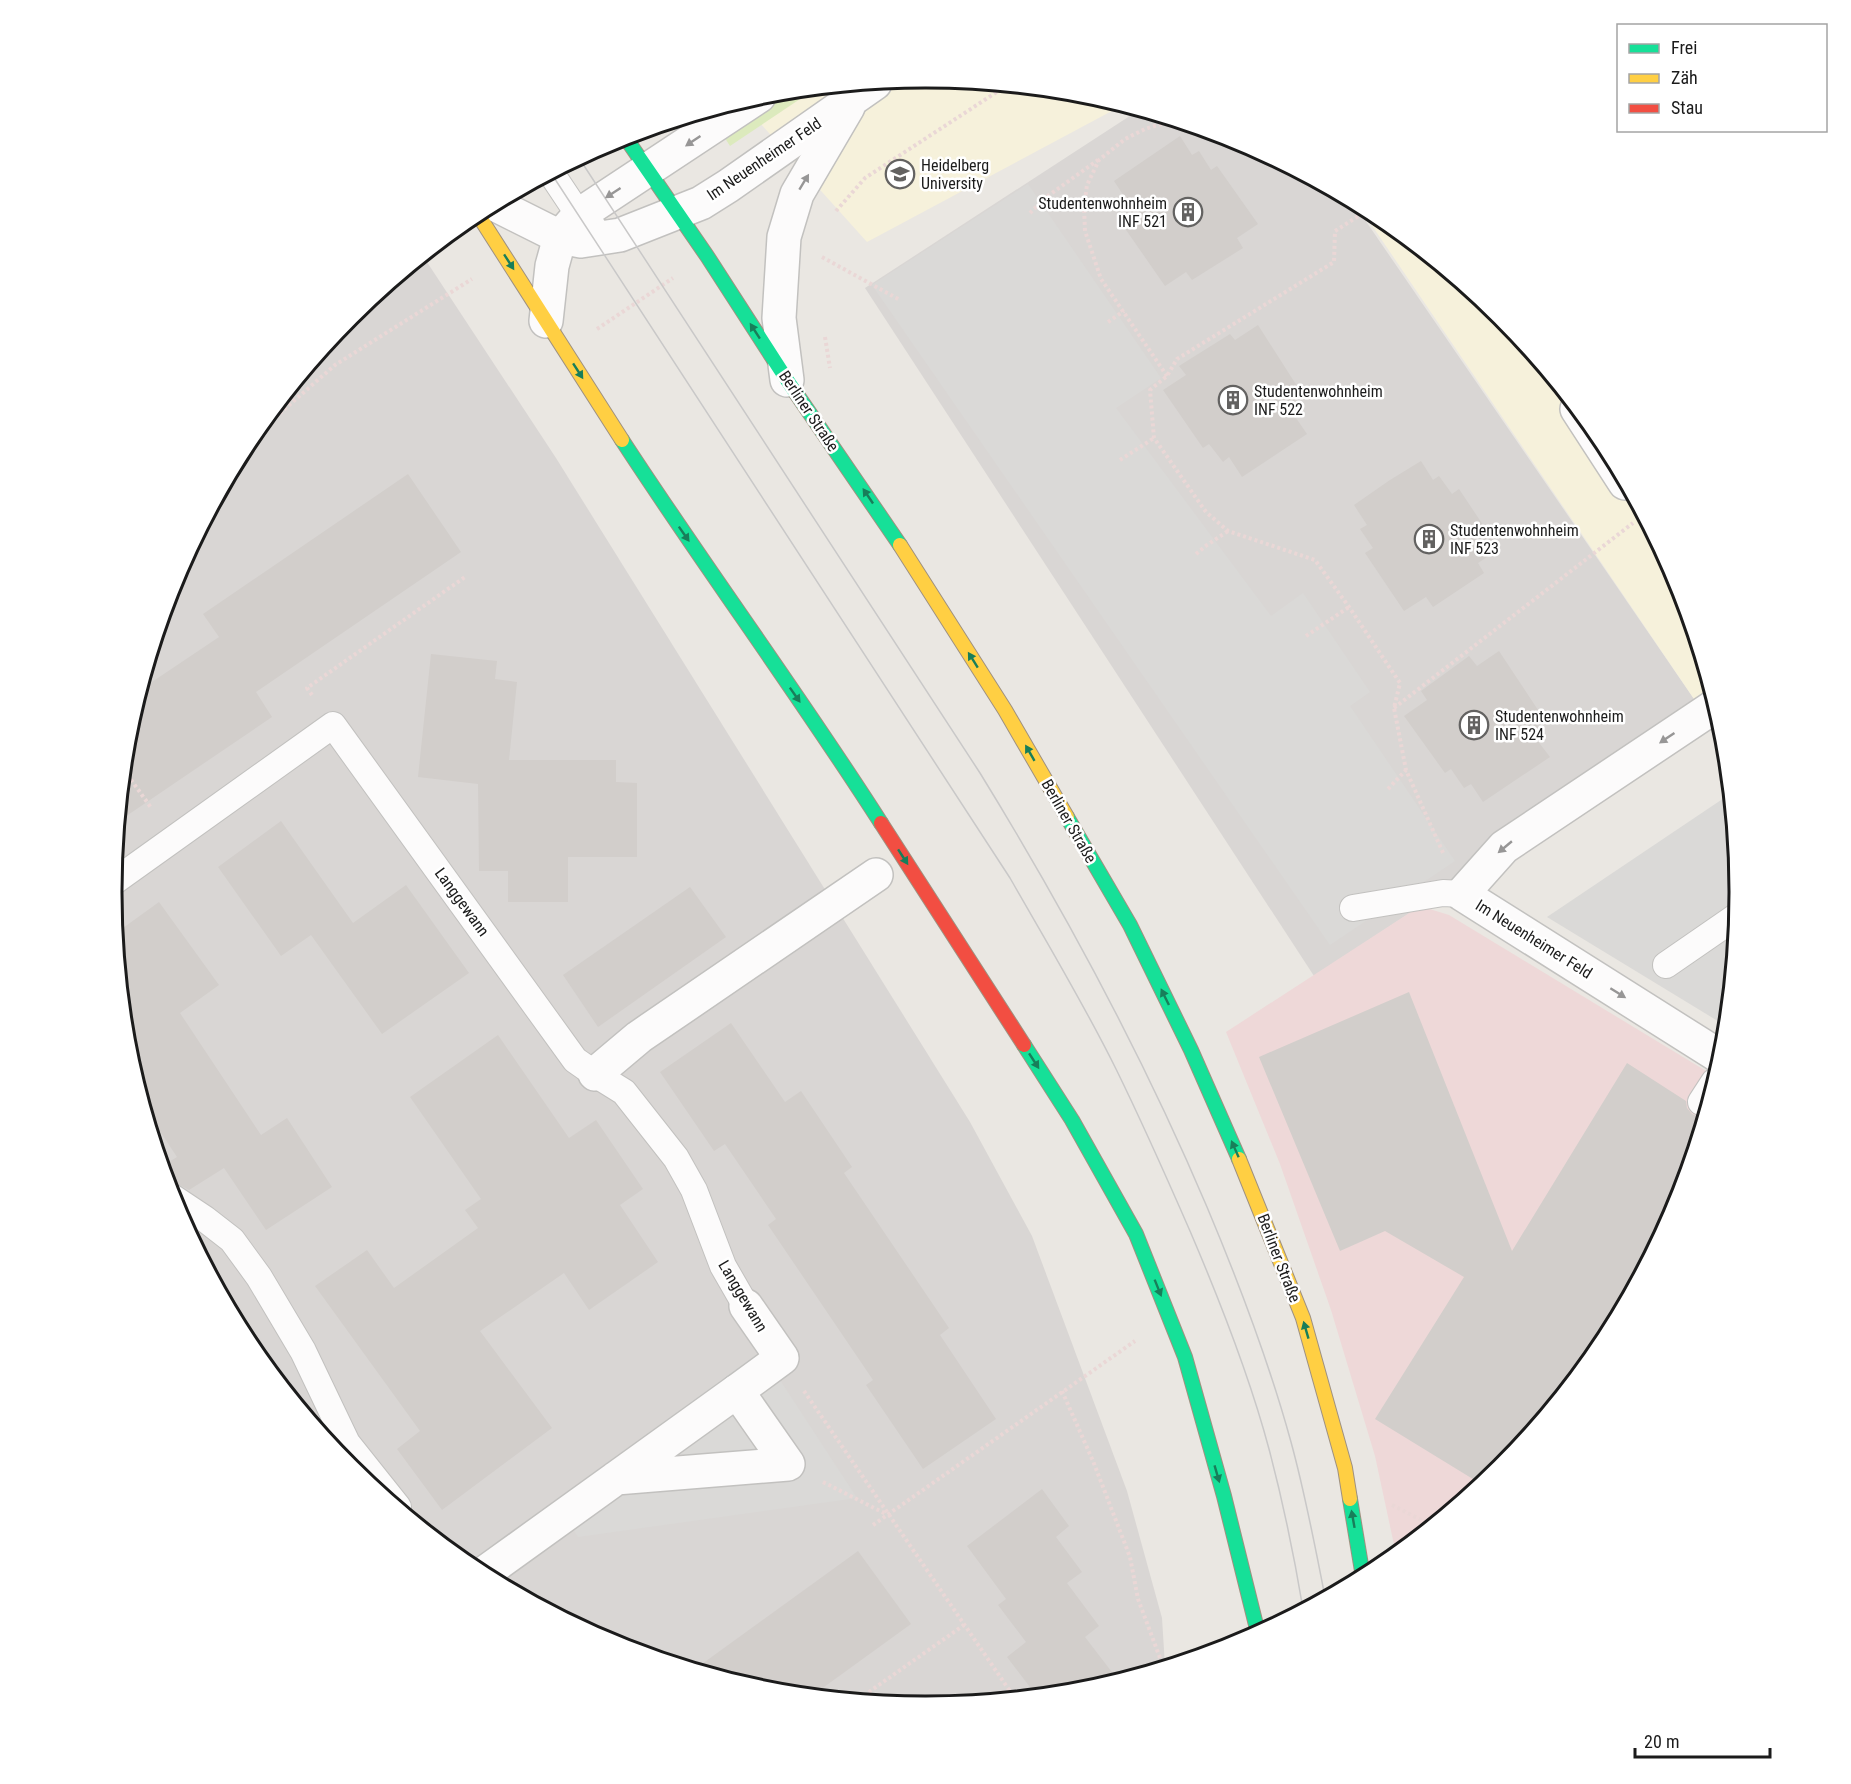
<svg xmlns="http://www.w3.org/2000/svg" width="1851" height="1784" font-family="'Roboto Condensed',sans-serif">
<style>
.residential{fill:#d9d6d4}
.commercial{fill:#eed8d8}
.education{fill:#f6f1db}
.grass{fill:#dceabd}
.parking{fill:#dad9d7}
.building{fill:#d2cecb}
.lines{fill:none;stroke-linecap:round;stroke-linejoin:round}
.lane-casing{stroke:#c2c1bf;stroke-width:28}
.street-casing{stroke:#c2c1bf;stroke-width:36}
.fast-casing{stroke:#9f9180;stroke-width:16}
.slow-casing{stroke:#9f9180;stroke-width:16}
.jam-casing{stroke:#9f9180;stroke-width:16}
.path{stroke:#ead7d6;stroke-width:4;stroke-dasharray:3 3;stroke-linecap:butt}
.lane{stroke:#fcfbfb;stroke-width:26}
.street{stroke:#fcfbfb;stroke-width:33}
.fast{stroke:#16e098;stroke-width:14}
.slow{stroke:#ffcf43;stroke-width:14}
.jam{stroke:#f24e42;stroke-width:14}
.tram{stroke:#c9c8c8;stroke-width:1.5}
.oneway{fill:#979696}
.oneway2{fill:#187e5a}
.labels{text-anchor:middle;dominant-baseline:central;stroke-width:5;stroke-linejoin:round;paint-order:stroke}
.street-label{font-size:16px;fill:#1b1b1b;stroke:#fff}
.poi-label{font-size:16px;fill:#1b1b1b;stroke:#fff;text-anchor:start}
.rim{fill:none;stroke:#1b1b1b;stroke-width:3}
</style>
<rect width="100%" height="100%" fill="#eae7e2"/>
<g class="residential">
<polygon points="1139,110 1237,140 1352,201 1707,718 1314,976 865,288"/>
<polygon points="423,256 556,458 970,1122 1032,1236 1127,1491 1162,1618 1165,1666 1084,1690 926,1706 766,1690 614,1644 473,1569 350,1467 248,1344 173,1203 127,1050 112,892 127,733 174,580 249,439 350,316"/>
</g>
<polygon class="commercial" points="1420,906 1449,915 1716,1077 1677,1204 1602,1345 1501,1468 1396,1554 1375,1456 1331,1310 1280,1164 1226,1032"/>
<g class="education">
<polygon points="926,78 1085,94 1123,105 867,242 741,102 767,94"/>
<polygon points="1358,205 1378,215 1501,317 1603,440 1678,581 1719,717 1707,718"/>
</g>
<polygon class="grass" points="815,89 730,146 723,135 787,92"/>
<g class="parking">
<polygon points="1028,184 1161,378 1116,408 1271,616 1303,593 1370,692 1350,706 1455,861 1330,945 872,285"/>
<polygon points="1730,794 1739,892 1726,1026 1547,917"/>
<polygon points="761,1351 857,1498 578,1537 554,1501"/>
</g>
<g class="building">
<polygon points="1180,136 1192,155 1199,151 1211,170 1217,166 1258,224 1237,238 1243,248 1192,280 1186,272 1165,286 1124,227 1132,221 1120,204 1126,199 1114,181"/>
<polygon points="1258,325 1297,386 1289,391 1302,410 1294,415 1307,434 1242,477 1229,457 1223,462 1209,444 1203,448 1163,390 1186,375 1179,366 1230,334 1235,340"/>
<polygon points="1421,461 1433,480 1439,476 1452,494 1459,489 1499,549 1478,563 1484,573 1433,607 1426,597 1404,611 1365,553 1373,548 1360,529 1367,525 1354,505 1390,480"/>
<polygon points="408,474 461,552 256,692 272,717 119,821 127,733 140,690 219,637 203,614"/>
<polygon points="1499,651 1538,710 1531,715 1543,735 1537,740 1550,757 1483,802 1471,784 1464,788 1451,769 1445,773 1404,716 1427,700 1421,691 1469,656 1477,666"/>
<polygon points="431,654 497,661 495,679 517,682 509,760 616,760 616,782 637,783 637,857 568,857 568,902 508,902 508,871 479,871 478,784 418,777"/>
<polygon points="281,821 353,923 406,885 469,973 382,1034 311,935 281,956 218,867"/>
<polygon points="690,887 726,937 598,1027 563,975"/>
<polygon points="159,902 219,985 180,1013 261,1135 287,1118 332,1187 266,1230 224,1168 189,1190 174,1182 167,1183 162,1166 177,1157 144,1107 127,1050 116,933"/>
<polygon points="1409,992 1512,1251 1627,1063 1686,1101 1687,1108 1692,1114 1700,1117 1704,1116 1677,1204 1602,1345 1501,1468 1481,1484 1375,1419 1464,1277 1385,1231 1340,1251 1259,1057"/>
<polygon points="731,1023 785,1102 801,1091 852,1167 844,1173 949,1328 940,1335 996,1419 923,1469 866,1385 873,1380 768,1225 776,1219 725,1144 714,1151 660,1072"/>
<polygon points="498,1035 569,1138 596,1120 643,1189 620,1205 658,1262 589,1310 564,1273 480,1331 552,1428 442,1510 397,1449 420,1431 315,1286 367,1250 394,1288 478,1228 465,1210 481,1199 410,1097"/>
<polygon points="1042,1489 1069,1526 1056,1537 1082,1572 1067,1583 1099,1626 1085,1637 1118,1680 1084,1690 1036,1695 1007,1657 1026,1642 998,1605 1006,1599 967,1546"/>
<polygon points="858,1551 911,1624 813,1695 766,1690 695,1669"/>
</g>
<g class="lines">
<g class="lane-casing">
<g id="lane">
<polyline points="551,173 579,215 593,227"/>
<polyline points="112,883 333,725 575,1060 595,1074 624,1092 676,1158 694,1190 723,1266 746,1306"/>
<polyline points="1353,908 1443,893 1462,894"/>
<polyline points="1666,965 1737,916"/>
<polyline points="1701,1102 1714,1082"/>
<polyline points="172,1197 205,1219 232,1240 259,1277 303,1351 347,1443 398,1507"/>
</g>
</g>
<g class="street-casing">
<g id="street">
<polyline points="494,204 560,237 581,241 620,235 701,203 728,186 875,83"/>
<polyline points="546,321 552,266 560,237 579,215 759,96"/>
<polyline points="787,380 779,318 784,237 797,194 848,107"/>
<polyline points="1577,409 1625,483"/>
<polyline points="1715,706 1504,847 1462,894 1722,1058"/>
<polyline points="595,1074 639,1037 876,875"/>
<polyline points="737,1391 782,1358 746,1306"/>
<polyline points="483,1574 737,1391 788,1464 616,1478"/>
</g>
</g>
<g class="fast-casing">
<g id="fast">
<polyline points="625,137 707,256 787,380 900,545"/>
<path d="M622 440C706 569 798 693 881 823"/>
<polyline points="1067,817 1130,925 1191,1050 1239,1159"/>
<polyline points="1024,1045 1072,1120 1136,1234 1185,1357 1224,1496 1258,1633"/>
<polyline points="1350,1499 1363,1577"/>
</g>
</g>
<g class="slow-casing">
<g id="slow">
<polyline points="477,213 622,440"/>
<polyline points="900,545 1005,710 1067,817"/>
<polyline points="1239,1159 1303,1318 1345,1468 1350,1499"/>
</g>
</g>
<g class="jam-casing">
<polyline id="jam" points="881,823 1024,1045"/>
</g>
<g class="path">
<polyline points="1185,124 1214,140"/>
<polyline points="1368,210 1335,231 1334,262 1177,359 1167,376 1150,390 1154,438 1206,512 1228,531 1315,560 1349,607 1400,683 1394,708 1406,770 1444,855"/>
<polyline points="836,211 865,178 1006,86"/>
<polyline points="1030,213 1045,198 1098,160"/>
<polyline points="822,257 900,300"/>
<polyline points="1108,322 1124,311"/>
<polyline points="597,329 673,278"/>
<polyline points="825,337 830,368"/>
<polyline points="1167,376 1101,279 1085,231 1084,207 1087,185 1099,160 1125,139 1145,129 1161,124 1180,123"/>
<polyline points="248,441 335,365 472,279"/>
<polyline points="1120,460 1154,438"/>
<polyline points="1196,554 1207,545 1228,531"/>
<polyline points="1306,636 1349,607"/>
<polyline points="312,695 307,688 465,577"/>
<polyline points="1394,708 1633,523"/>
<polyline points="124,770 152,809"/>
<polyline points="1388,789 1406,770"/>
<polyline points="804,1391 1014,1697"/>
<polyline points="1062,1391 1093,1461 1130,1557 1138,1599 1163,1666"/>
<polyline points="823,1482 886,1514"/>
<polyline points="1392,1505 1431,1525"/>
<polyline points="873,1525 1135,1341"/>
<polyline points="859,1699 964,1625"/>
</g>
<use href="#lane" class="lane"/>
<use href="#street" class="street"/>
<use href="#fast" class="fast"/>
<use href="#slow" class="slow"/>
<use href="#jam" class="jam"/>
<g class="tram">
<path d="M579 158 980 773C1066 913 1143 1056 1207 1207 1239 1283 1269 1362 1291 1442 1305 1493 1315 1545 1325 1597"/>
<path d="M551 173 1010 878C1046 941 1084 1004 1116 1069 1142 1122 1166 1176 1190 1231 1220 1301 1249 1374 1269 1449 1283 1502 1294 1555 1303 1609"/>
</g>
</g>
<defs><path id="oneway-solid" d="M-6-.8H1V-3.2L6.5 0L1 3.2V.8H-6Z" transform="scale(1.5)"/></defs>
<g class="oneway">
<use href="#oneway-solid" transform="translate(693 141) rotate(146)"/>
<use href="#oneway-solid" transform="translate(804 182) rotate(-59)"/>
<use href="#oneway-solid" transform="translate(613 193) rotate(147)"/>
<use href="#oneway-solid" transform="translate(1667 738) rotate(146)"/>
<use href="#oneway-solid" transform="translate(1505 847) rotate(140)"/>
<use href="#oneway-solid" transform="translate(1618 993) rotate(32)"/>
</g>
<g class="oneway2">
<use href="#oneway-solid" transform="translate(509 262) rotate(57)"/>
<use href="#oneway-solid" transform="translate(755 331) rotate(-123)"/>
<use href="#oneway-solid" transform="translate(578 371) rotate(57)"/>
<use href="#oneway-solid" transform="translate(868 496) rotate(-124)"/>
<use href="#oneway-solid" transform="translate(684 534) rotate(55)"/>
<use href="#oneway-solid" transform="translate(973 660) rotate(-122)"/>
<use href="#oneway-solid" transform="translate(795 695) rotate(55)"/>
<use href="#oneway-solid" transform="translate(1030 753) rotate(-120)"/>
<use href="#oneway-solid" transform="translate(903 857) rotate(57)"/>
<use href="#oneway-solid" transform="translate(1165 997) rotate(-116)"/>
<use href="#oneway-solid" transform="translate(1034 1061) rotate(57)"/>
<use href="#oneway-solid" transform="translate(1235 1149) rotate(-114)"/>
<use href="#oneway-solid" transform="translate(1158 1288) rotate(68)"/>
<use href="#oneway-solid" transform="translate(1306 1330) rotate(-106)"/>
<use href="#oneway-solid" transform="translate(1217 1474) rotate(74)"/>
<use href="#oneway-solid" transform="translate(1353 1519) rotate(-100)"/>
</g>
<defs>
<g id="university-ring" transform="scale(1.5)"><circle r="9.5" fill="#fff" stroke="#636261" stroke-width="1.5"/><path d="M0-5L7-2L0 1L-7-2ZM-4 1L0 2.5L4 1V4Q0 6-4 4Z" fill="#636261"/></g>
<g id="building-ring" transform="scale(1.5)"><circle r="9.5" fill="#fff" stroke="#636261" stroke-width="1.5"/><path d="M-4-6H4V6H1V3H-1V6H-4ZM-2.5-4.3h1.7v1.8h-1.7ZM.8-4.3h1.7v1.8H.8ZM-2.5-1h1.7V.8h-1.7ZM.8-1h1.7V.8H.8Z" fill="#636261"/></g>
</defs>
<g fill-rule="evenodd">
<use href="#university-ring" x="900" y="174"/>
<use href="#building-ring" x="1188" y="212"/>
<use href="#building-ring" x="1233" y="400"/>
<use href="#building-ring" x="1429" y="539"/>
<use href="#building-ring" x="1474" y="725"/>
</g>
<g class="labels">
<g class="street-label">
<text transform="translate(764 159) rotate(-34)">Im Neuenheimer Feld</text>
<text transform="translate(809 411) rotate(56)">Berliner Straße</text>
<text transform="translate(1069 821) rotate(60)">Berliner Straße</text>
<text transform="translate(462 902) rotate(54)">Langgewann</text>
<text transform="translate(1534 939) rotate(32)">Im Neuenheimer Feld</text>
<text transform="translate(1279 1258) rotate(69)">Berliner Straße</text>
<text transform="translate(743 1296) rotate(59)">Langgewann</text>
</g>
<g class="poi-label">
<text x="921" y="165">Heidelberg<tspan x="921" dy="18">University</tspan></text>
<text x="1167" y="203" text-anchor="end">Studentenwohnheim<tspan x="1167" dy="18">INF 521</tspan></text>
<text x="1254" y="391">Studentenwohnheim<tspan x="1254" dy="18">INF 522</tspan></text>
<text x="1450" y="530">Studentenwohnheim<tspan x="1450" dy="18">INF 523</tspan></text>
<text x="1495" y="716">Studentenwohnheim<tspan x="1495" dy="18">INF 524</tspan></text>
</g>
</g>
<path d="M0 0H1851V1784H0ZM925 88H926A803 803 0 0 1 1729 891V893A803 803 0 0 1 926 1696H925A803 803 0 0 1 122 893V891A803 803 0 0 1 925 88Z" fill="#fff" fill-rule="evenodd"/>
<path class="rim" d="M925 88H926A803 803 0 0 1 1729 891V893A803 803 0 0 1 926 1696H925A803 803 0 0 1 122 893V891A803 803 0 0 1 925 88Z"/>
<rect x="1617" y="24" width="210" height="108" fill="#ffffff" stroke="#a4a4a4" stroke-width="1.5"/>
<rect x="1629" y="44" width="30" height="9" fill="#16e098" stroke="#a4a4a4" stroke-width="1.5"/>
<text x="1671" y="54" font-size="18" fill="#1b1b1b">Frei</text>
<rect x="1629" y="74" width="30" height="9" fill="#ffcf43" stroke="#a4a4a4" stroke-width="1.5"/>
<text x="1671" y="84" font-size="18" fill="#1b1b1b">Zäh</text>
<rect x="1629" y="104" width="30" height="9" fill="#f24e42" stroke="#a4a4a4" stroke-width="1.5"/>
<text x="1671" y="114" font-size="18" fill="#1b1b1b">Stau</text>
<path d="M1635 1748v9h135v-9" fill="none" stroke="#1b1b1b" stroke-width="3"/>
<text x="1644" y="1748" font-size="18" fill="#1b1b1b" stroke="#ffffff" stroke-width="4.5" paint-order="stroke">20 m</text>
</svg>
